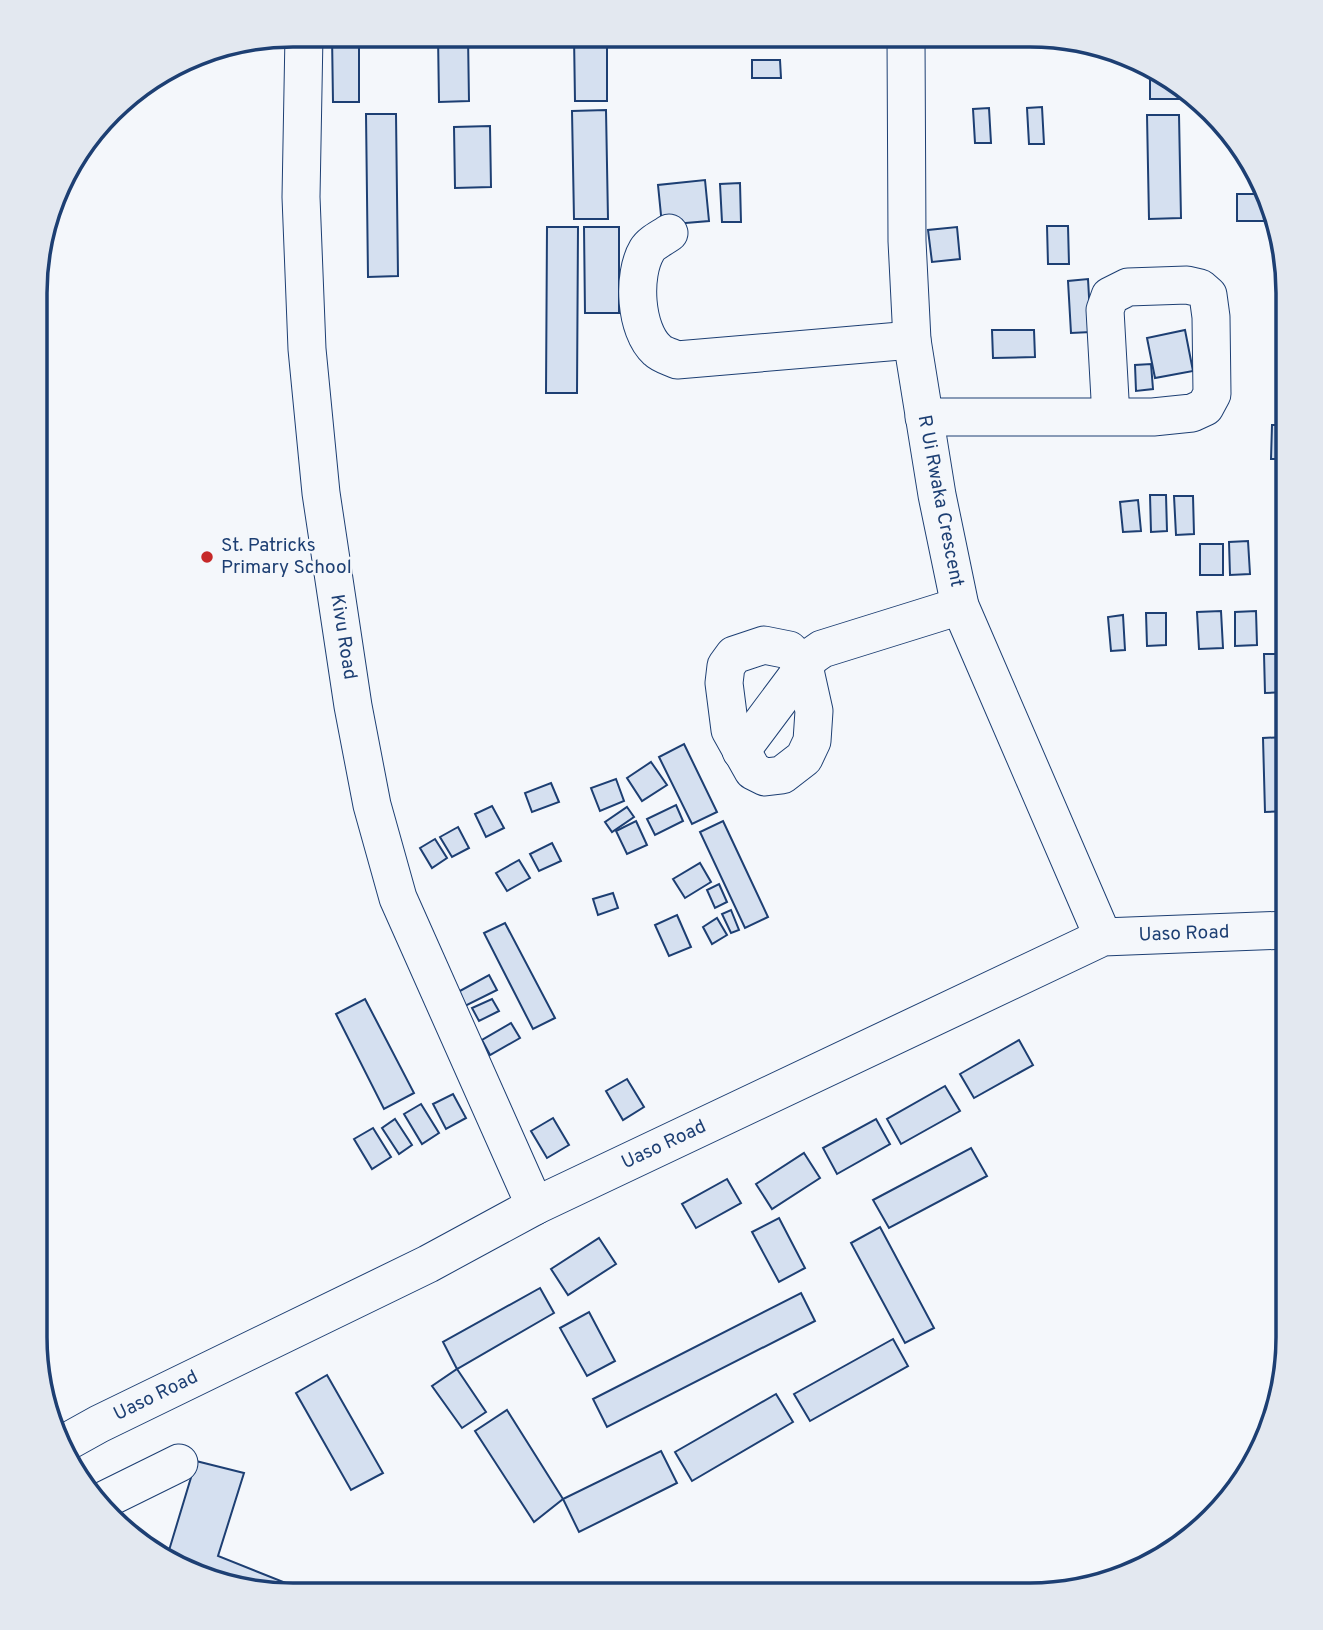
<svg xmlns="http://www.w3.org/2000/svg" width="1323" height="1630" font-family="Overpass,sans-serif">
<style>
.building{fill:#d5e0f0;stroke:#1d3f73;stroke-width:2}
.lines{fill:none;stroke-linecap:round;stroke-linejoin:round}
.minor-casing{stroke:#1d3f73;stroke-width:39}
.minor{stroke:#f4f7fb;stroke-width:37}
.poi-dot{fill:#c62828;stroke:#f4f7fb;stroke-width:2.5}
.labels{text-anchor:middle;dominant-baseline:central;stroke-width:5;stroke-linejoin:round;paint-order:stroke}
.street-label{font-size:19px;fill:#1d3f73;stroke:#f4f7fb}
.poi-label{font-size:19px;fill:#1d3f73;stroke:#f4f7fb;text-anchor:start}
.rim{fill:none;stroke:#1d3f73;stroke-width:3.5}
</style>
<rect width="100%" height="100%" fill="#f4f7fb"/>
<g class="building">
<polygon points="332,35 359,35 359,102 333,102"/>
<polygon points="438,35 468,36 469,101 439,102"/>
<polygon points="574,36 607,36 607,101 575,101"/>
<polygon points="752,60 780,60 781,78 752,78"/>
<polygon points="1150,70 1174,79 1181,86 1181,99 1150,99"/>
<polygon points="1042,107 1044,144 1029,144 1027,108"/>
<polygon points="989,108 991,143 975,143 973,109"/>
<polygon points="606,110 608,219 574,219 572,111"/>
<polygon points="366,114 396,114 398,276 368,277"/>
<polygon points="1147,115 1179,115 1181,218 1149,219"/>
<polygon points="490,126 491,187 455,188 454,127"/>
<polygon points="705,180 709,221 662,225 658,185"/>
<polygon points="740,183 741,222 722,222 720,184"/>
<polygon points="1237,194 1262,194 1269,221 1237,221"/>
<polygon points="1047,226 1068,226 1069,264 1048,264"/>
<polygon points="547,227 578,227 577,393 546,393"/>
<polygon points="584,227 619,227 619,313 585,313"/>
<polygon points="957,227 960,259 932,262 928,230"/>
<polygon points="1088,279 1091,332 1071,333 1068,281"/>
<polygon points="992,330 1034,330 1035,357 993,358"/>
<polygon points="1185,330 1193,371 1155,378 1147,338"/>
<polygon points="1151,364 1153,389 1136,391 1135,365"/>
<polygon points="1272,425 1288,425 1288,459 1271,459"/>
<polygon points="1150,495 1166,495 1167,531 1151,532"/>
<polygon points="1174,496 1193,496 1194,534 1176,535"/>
<polygon points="1138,500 1141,531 1123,532 1120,502"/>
<polygon points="1248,541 1250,574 1230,575 1229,542"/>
<rect x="1200" y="544" width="23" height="31"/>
<polygon points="1221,611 1223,648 1199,649 1197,612"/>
<polygon points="1256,611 1257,645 1235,646 1235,612"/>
<polygon points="1146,613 1166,613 1166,645 1147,646"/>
<polygon points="1123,615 1125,650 1111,651 1108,617"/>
<polygon points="1264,654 1286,654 1287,692 1265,693"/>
<polygon points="1286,737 1288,811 1265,812 1263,738"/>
<polygon points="684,744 717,812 692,824 659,757"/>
<polygon points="651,762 667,785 642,801 627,778"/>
<polygon points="616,779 624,801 600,811 591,788"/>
<polygon points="551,783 559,802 532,812 525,793"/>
<polygon points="676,805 683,821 655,835 647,819"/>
<polygon points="492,806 504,828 486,837 475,814"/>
<polygon points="627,807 634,817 612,832 605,822"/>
<polygon points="636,821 647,845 627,854 616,831"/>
<polygon points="723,821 768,917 745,928 700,832"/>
<polygon points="458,827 469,848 452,857 440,837"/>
<polygon points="435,839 447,858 432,868 420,848"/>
<polygon points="552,843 561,861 539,871 530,854"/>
<polygon points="519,860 530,878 507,891 496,873"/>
<polygon points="700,863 711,882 685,898 673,879"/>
<polygon points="719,884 727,902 715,908 707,890"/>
<polygon points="613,893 618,908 598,915 593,899"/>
<polygon points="731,910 739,930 731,933 722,914"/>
<polygon points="677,915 691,947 669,956 655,925"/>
<polygon points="717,918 727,935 712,944 703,927"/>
<polygon points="505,923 555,1018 533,1029 484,933"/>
<polygon points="489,975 497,990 465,1006 458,992"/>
<polygon points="365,999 414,1093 384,1109 336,1014"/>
<polygon points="492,999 499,1011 479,1021 472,1008"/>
<polygon points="511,1023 520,1038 490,1055 482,1040"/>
<polygon points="1019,1040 1033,1065 974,1098 960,1074"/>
<polygon points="627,1079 644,1107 623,1120 606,1091"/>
<polygon points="945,1086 960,1111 901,1144 887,1119"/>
<polygon points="453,1094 466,1118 446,1129 433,1104"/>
<polygon points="421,1104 439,1133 422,1144 404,1114"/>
<polygon points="553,1118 569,1145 547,1158 531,1131"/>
<polygon points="395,1119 412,1145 399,1154 382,1128"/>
<polygon points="876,1119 890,1144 837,1174 823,1148"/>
<polygon points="373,1128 391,1157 372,1169 354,1139"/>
<polygon points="971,1148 987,1176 889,1228 873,1200"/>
<polygon points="804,1153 820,1178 772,1209 756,1184"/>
<polygon points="727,1179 741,1203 696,1228 682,1204"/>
<polygon points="779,1218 805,1268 779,1282 752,1232"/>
<polygon points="880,1227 934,1328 905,1343 851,1243"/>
<polygon points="599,1238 616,1264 568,1295 551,1269"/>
<polygon points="540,1288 554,1313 457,1369 443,1342"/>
<polygon points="801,1293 815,1321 607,1427 593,1399"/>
<polygon points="589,1312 615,1361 587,1376 560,1328"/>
<polygon points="893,1339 908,1366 810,1421 794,1394"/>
<polygon points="457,1369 486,1412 462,1428 432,1386"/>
<polygon points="327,1375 383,1473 351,1490 296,1393"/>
<polygon points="776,1394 793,1422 692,1481 675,1452"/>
<polygon points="507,1410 563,1499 534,1522 475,1431"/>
<polygon points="661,1451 677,1483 579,1532 563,1499"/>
<polygon points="196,1461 244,1473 218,1556 296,1587 293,1594 276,1594 167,1557"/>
</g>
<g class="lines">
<g class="minor-casing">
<g id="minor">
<polyline points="304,35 301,197 307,349 321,493 353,706 372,805 398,898 535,1206"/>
<polyline points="906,37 907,241 912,340 937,495 960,606 1103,937"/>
<path d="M669 233C662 238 651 243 647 250 632 275 635 330 657 350 662 355 671 357 677 360L912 340"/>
<polyline points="924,417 1153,417 1192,413 1205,407 1212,394 1211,317 1208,295 1200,288 1187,285 1128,287 1110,296 1105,310 1111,417"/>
<polygon points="764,645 789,650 804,666 814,711 812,741 804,758 782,775 765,777 753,771 730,730 724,683 726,666 734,655"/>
<polyline points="741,751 812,656 822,649 960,606"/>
<polyline points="63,1444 99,1424 428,1264 535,1206 1103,937 1288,930"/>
<polyline points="102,1501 179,1463"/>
</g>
</g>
<use href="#minor" class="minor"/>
</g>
<circle class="poi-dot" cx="207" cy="557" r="7"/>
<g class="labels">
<g class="street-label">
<text transform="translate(940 501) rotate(79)">R Ui Rwaka Crescent</text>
<text transform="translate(343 637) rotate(81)">Kivu Road</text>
<text transform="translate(1184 934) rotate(-2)">Uaso Road</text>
<text transform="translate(664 1145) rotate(-25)">Uaso Road</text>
<text transform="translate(156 1396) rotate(-26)">Uaso Road</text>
</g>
<g class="poi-label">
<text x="221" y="546">St. Patricks<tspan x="221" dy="22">Primary School</tspan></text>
</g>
</g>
<path d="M0 0H1323V1630H0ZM293 47H1030A246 246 0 0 1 1276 293V1337A246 246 0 0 1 1030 1583H293A246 246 0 0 1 47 1337V293A246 246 0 0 1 293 47Z" fill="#e3e8f0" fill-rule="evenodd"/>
<path class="rim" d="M293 47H1030A246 246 0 0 1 1276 293V1337A246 246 0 0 1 1030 1583H293A246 246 0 0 1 47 1337V293A246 246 0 0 1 293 47Z"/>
</svg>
